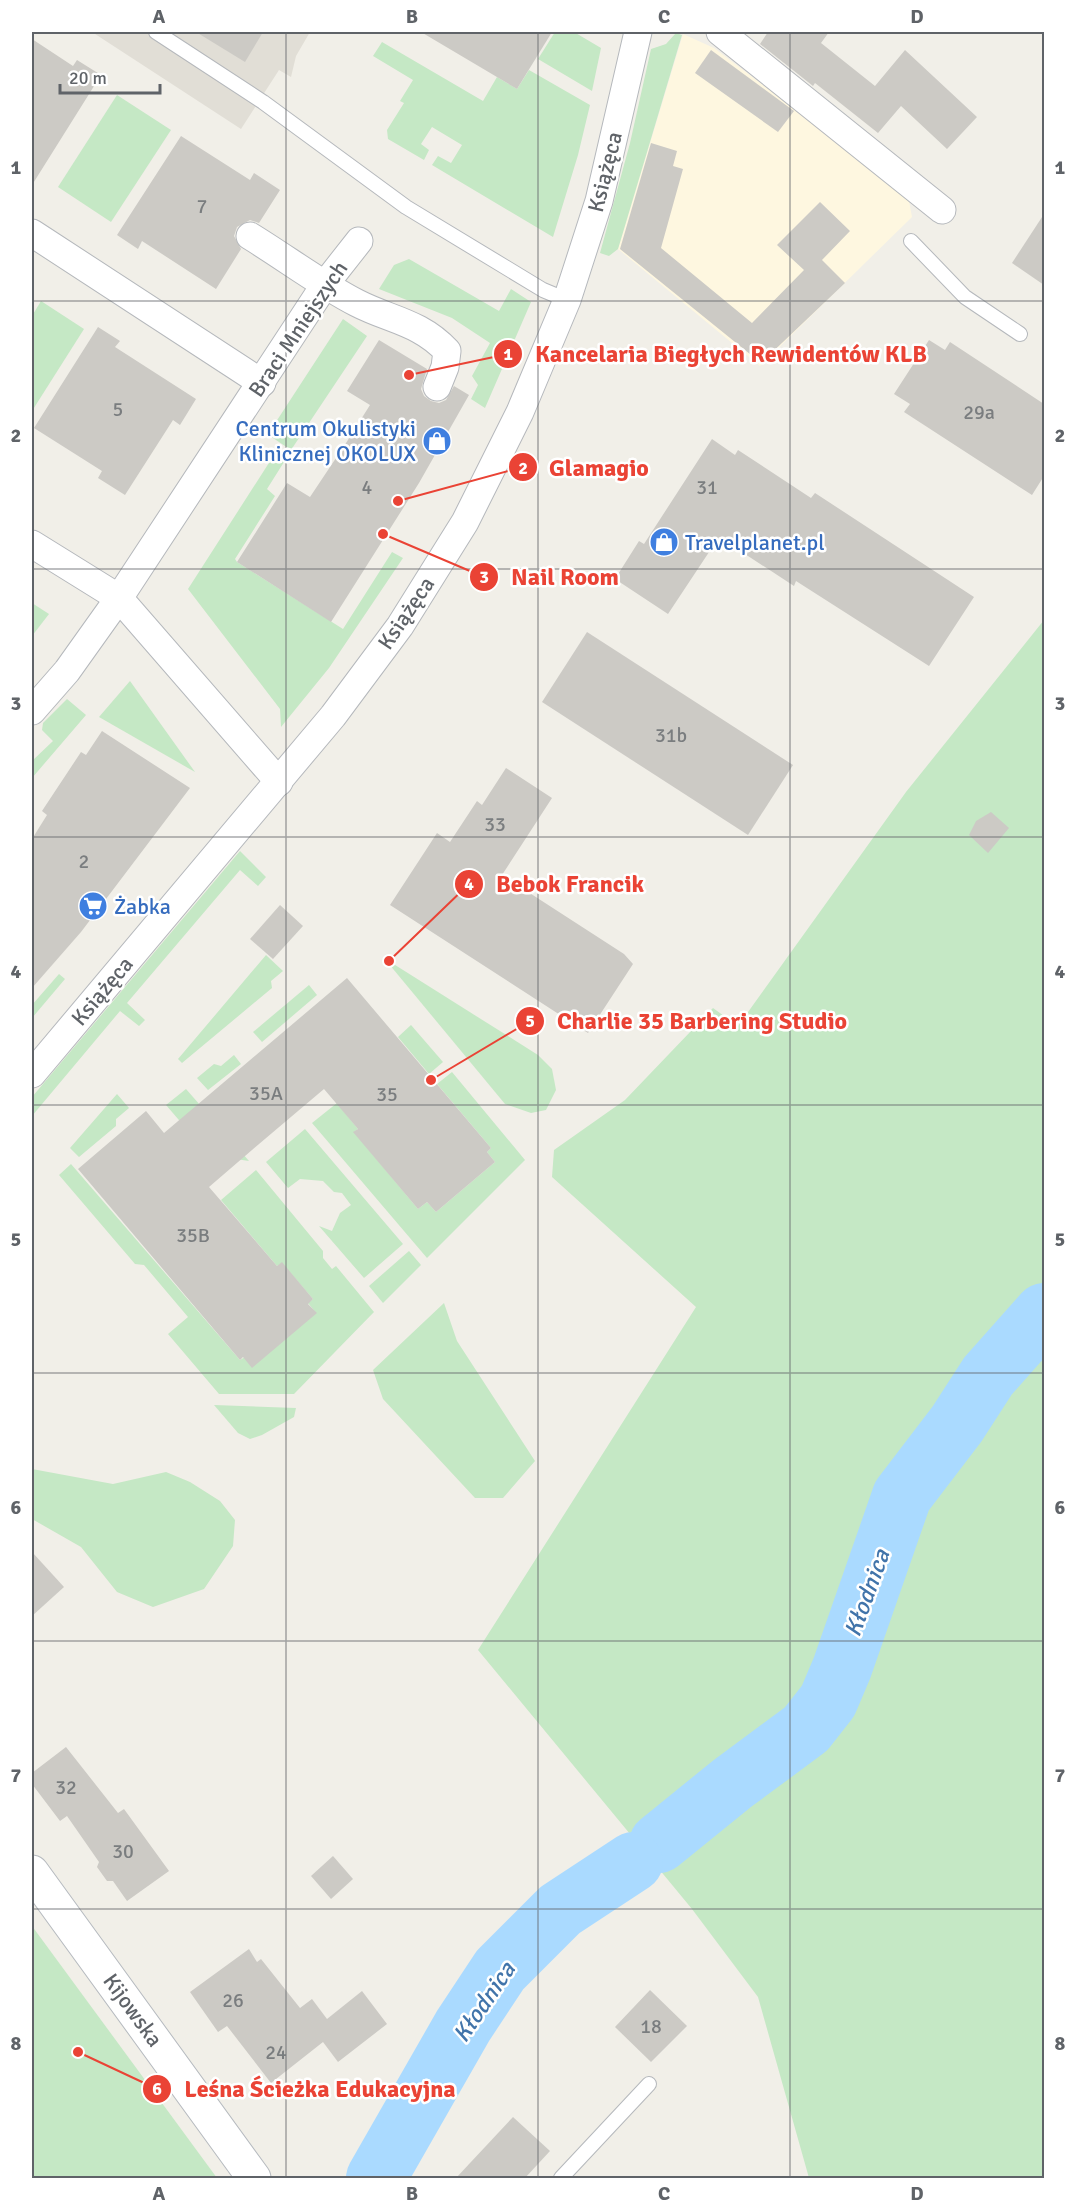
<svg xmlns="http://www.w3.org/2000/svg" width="1076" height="2210" font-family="Signika,sans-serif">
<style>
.commercial{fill:#fef7e0}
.education{fill:#e1ded6}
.green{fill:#c5e8c5}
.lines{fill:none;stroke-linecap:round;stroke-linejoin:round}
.river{stroke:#aadaff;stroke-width:60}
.building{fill:#cccac5}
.lane-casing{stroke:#b5b8bc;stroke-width:16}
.street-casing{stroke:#b5b8bc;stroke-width:29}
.secondary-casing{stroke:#b6babf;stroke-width:35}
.lane{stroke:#fff;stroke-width:14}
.street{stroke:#fff;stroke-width:27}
.secondary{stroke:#fff;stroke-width:33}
.grid{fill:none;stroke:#5f6368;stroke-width:1.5;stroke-opacity:0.55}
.labels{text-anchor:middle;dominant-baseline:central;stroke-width:5;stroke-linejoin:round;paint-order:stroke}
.number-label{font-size:20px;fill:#7a7d7f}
.street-label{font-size:22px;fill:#5f6368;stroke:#fff}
.shop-label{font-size:22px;fill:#366cbe;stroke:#fff;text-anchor:start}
.water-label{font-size:24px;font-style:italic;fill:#4174aa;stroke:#fff}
.leader{fill:none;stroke:#ea4335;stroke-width:2}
.callout-dot{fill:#ea4335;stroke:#fff;stroke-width:2}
.mark-label{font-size:18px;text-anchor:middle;font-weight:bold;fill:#fff}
.callout-label{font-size:24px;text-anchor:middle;font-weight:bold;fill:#ea4335;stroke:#fff;stroke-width:5;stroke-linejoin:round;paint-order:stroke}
.neatline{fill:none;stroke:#5f6368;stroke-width:2}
.grid-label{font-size:20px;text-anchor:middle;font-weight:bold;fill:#5f6368}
</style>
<rect width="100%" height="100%" fill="#f1efe8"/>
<polygon class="commercial" points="683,34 714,48 795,109 909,201 912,217 760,366 618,249"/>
<polygon class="education" points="92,32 310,32 296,56 291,77 279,70 241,129"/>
<g class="green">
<polygon points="555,32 574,32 601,48 592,91 538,59"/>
<polygon points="676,33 682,35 618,249 609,256 600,253 630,143 651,49 666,44"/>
<polygon points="382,42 483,101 497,77 517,89 529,70 590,105 578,155 553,237 432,165 438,156 451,163 462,145 432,127 421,144 429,150 424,160 388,139 387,130 404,103 400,101 413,80 373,56"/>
<polygon points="117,95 171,130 111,222 58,187"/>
<polygon points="409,259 499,311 511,289 531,302 485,408 471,399 478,385 472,376 490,343 452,318 379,289 394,265"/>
<polygon points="41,301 84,329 32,411 32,316"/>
<polygon points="343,319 367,336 291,450 258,428 272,428"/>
<polygon points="274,455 284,462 267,489 275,496 235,559 237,562 343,629 392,552 403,558 329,668 281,727 280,709 188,589"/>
<polygon points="32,603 49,614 32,636"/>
<polygon points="1044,620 1044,2178 809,2178 758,1997 692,1909 478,1650 696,1307 552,1177 554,1150 625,1100 713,1008 738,1026 906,792"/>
<polygon points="130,681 195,772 99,717"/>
<polygon points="67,699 86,715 32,778 32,761 53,741 42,730 43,723"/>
<polygon points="240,851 266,877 258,886 240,870 127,1003 145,1020 139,1026 120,1011 32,1116 32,1097"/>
<polygon points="266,955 283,971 271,981 272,988 182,1063 178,1059"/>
<polygon points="384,958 538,1055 552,1069 556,1090 546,1110 531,1113 505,1104"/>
<polygon points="59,974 65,979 32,1018 32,1005"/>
<polygon points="309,985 317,995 262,1042 253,1032"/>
<polygon points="411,1025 443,1062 429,1074 398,1037"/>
<polygon points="234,1055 241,1064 208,1090 197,1078 214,1064 221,1066"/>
<polygon points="452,1072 525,1160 427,1258 312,1123 337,1103 358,1129 354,1132 418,1209 427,1202 436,1212 495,1162 487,1152 491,1148 437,1084"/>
<polygon points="186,1089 249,1161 209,1155 166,1105"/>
<polygon points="117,1094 129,1108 116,1119 116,1126 79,1157 70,1148"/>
<polygon points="305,1129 403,1244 364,1278 319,1226 332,1231 340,1213 351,1205 342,1193 334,1192 323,1181 300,1179 288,1188 266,1162"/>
<polygon points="71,1164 240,1360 316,1313 308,1303 313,1299 282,1263 277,1266 221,1200 256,1170 323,1251 323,1258 332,1269 336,1266 374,1312 294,1394 219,1394 168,1334 188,1317 144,1265 135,1264 59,1175"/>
<polygon points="409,1251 421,1265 383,1303 369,1286"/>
<polygon points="444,1303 457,1341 535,1461 503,1498 475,1498 383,1399 373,1370"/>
<polygon points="214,1405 296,1408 294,1417 262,1435 250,1439 238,1433"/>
<polygon points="32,1469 113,1484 166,1472 190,1482 220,1501 235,1520 233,1546 204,1589 153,1607 117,1592 81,1547 32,1519"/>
<polygon points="32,1926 217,2178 32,2178"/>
</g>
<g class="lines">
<g class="river">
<polyline points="659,1843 733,1783 806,1729 828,1701 842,1668 902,1496 957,1424 988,1376 1044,1313"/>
<polyline points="376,2178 463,2026 500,1970 560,1910 633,1862"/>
</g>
</g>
<g class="building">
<polygon points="196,32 263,32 245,62"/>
<polygon points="421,32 552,32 517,89"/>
<polygon points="768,32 829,32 821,43 875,86 905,50 977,117 947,149 901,106 878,133 815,83 813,86 760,44"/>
<polygon points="32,39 73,66 77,60 101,75 32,185"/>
<polygon points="711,50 794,111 778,132 695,73"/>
<polygon points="181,136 250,180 254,173 280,190 259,223 250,220 237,227 234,236 241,249 216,289 142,241 138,249 117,235"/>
<polygon points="651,143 677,151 673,166 683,169 661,248 752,323 804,270 777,245 820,202 850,231 822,260 845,283 761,363 620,249"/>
<polygon points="1044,214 1044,285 1012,263"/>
<polygon points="98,327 120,341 115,347 196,399 180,425 173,420 125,495 98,478 102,471 34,428"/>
<polygon points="379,340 427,369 421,389 424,396 431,401 439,403 446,400 454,386 469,395 419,483 331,622 237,562 287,483 310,497 346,443 370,405 347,391"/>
<polygon points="929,340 945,350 950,342 1044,404 1044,476 1032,495 904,412 910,404 894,394"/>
<polygon points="712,439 735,455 738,450 811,498 815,493 974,597 929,666 796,581 794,586 719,537 668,614 615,579 639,541 644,544"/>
<polygon points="587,632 793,765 748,835 542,702"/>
<polygon points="102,731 190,788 81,932 32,988 32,839 47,815 42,811 81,752 86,755"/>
<polygon points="506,768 552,798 502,875 624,954 633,964 588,1033 390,905 437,833 450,842 477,801 482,805"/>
<polygon points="991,812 1009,828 988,853 969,835 976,821"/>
<polygon points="280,905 303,926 273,959 250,939"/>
<polygon points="347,978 491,1148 487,1152 495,1162 436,1212 427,1202 418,1209 353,1132 358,1129 324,1089 252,1150 209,1187 277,1266 282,1262 292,1274 313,1299 308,1304 317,1313 252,1368 243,1357 240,1360 78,1169 146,1111 164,1133"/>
<polygon points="32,1552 64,1587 32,1616"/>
<polygon points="66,1747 118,1813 124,1809 169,1871 127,1901 113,1881 107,1881 97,1867 99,1862 67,1816 60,1821 32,1784 32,1773"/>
<polygon points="333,1856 353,1879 331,1899 311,1876"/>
<polygon points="249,1949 257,1962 261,1959 300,2008 312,1999 327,2019 362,1991 387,2024 338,2062 323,2042 271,2083 227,2026 218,2032 190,1992"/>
<polygon points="650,1990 687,2026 651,2062 615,2027"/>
<polygon points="513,2117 550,2151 525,2178 456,2178"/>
</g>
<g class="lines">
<g class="lane-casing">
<g id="lane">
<polyline points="156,32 263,102 406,207 543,290 567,300"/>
<polyline points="911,241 965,297 1020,334"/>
<polyline points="561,2178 649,2084"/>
</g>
</g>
<g class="street-casing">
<g id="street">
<polyline points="720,32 942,210"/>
<polyline points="32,233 262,383"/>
<path d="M250 236C286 258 320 284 357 303 390 320 420 322 447 351L445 367 437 387"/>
<polyline points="32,544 119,598 279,782"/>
<polyline points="32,711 67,671 119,598 326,283 359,241"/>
<polyline points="32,1074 333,716 400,626 465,522 520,412 567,300 599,201 638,32"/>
</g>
</g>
<g class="secondary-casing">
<polyline id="secondary" points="32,1872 254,2178"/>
</g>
<use href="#lane" class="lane"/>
<use href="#street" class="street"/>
<use href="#secondary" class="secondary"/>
</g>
<path class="grid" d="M286 32V2178M538 32V2178M790 32V2178M32 301H1044M32 569H1044M32 837H1044M32 1105H1044M32 1373H1044M32 1641H1044M32 1909H1044"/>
<defs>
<g id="shop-disc" transform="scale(1.5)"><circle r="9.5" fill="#3f7fe0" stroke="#fff"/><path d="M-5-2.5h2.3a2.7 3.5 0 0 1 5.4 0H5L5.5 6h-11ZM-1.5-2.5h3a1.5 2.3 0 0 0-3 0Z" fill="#fff"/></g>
<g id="supermarket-disc" transform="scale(1.5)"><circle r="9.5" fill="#3f7fe0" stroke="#fff"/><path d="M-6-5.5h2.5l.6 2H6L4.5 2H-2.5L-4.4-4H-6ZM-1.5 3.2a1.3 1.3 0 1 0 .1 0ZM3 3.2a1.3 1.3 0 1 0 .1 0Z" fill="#fff"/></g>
</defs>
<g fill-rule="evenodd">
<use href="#shop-disc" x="437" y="441"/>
<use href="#shop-disc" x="664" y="542"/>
<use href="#supermarket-disc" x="93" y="906"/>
</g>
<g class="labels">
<g class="number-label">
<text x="202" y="206">7</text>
<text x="118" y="409">5</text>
<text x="979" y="412">29a</text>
<text x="367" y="487">4</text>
<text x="707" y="487">31</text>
<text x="671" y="735">31b</text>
<text x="495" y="824">33</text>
<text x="84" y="861">2</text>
<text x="266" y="1093">35A</text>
<text x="387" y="1094">35</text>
<text x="193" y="1235">35B</text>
<text x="66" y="1787">32</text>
<text x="123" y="1851">30</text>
<text x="233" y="2000">26</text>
<text x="651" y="2026">18</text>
<text x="276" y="2052">24</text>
</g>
<g class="street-label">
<text transform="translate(605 172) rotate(-76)">Książęca</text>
<text transform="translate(298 329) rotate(-56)">Braci Mniejszych</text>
<text transform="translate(406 613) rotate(-56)">Książęca</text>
<text transform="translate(102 991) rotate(-50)">Książęca</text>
<text transform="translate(133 2010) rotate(54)">Kijowska</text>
</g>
<g class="shop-label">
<text x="416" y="428" text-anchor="end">Centrum Okulistyki<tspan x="416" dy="25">Klinicznej OKOLUX</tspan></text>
<text x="685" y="542">Travelplanet.pl</text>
<text x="114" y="906">Żabka</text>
</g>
<g class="water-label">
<text transform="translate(867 1593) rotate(-70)">Kłodnica</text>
<text transform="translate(484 2002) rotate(-56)">Kłodnica</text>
</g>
</g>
<path class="leader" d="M409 375L508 354M398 501L523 467M383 534L484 577M389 961L469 884M431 1080L530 1021M78 2052L157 2089"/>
<g class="callout-dot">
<circle cx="409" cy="375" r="6"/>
<circle cx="398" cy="501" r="6"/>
<circle cx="383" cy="534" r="6"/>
<circle cx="389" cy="961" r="6"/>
<circle cx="431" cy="1080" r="6"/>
<circle cx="78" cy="2052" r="6"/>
<circle cx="508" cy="354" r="15"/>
<circle cx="523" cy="467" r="15"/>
<circle cx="484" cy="577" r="15"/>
<circle cx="469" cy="884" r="15"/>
<circle cx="530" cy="1021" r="15"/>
<circle cx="157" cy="2089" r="15"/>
</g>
<g class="mark-label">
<text x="508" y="360">1</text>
<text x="523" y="474">2</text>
<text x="484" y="583">3</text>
<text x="469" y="890">4</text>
<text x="530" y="1027">5</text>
<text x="157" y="2095">6</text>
</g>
<g class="callout-label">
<text x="731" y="362">Kancelaria Biegłych Rewidentów KLB</text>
<text x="599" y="476">Glamagio</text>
<text x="565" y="585">Nail Room</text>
<text x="570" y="892">Bebok Francik</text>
<text x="702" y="1029">Charlie 35 Barbering Studio</text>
<text x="320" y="2097">Leśna Ścieżka Edukacyjna</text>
</g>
<rect width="1076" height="2210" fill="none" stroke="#ffffff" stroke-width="66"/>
<path d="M60 84v9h100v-9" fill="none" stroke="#5f6368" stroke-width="3"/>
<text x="69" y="84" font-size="18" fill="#5f6368" stroke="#ffffff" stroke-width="4.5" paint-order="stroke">20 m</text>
<rect x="33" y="33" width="1010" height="2144" class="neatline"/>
<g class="grid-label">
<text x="159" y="23">A</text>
<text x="412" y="23">B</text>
<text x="664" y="23">C</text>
<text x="917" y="23">D</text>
<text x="16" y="174">1</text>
<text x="1060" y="174">1</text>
<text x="16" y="442">2</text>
<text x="1060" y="442">2</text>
<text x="16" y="710">3</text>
<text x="1060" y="710">3</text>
<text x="16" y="978">4</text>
<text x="1060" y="978">4</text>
<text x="16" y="1246">5</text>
<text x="1060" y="1246">5</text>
<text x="16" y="1514">6</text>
<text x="1060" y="1514">6</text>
<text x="16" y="1782">7</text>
<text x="1060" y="1782">7</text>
<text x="16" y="2050">8</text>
<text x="1060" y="2050">8</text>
<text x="159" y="2200">A</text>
<text x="412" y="2200">B</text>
<text x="664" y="2200">C</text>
<text x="917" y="2200">D</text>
</g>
</svg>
